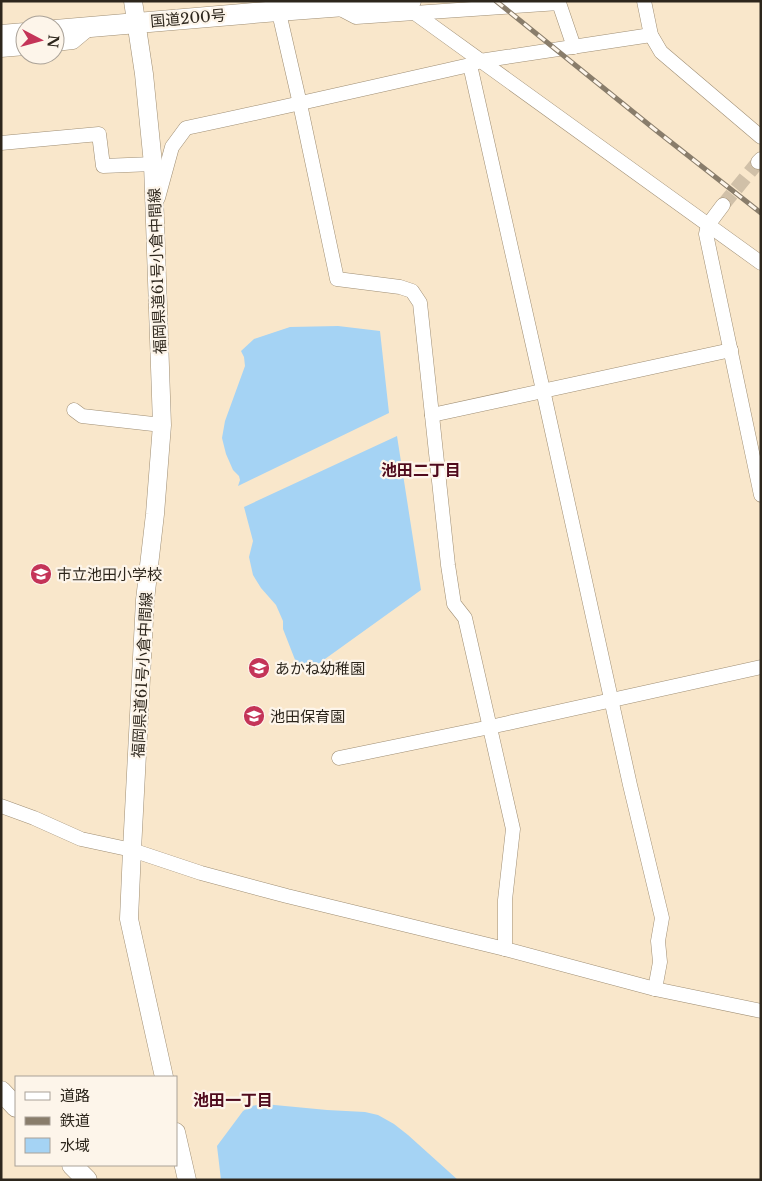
<svg xmlns="http://www.w3.org/2000/svg" width="762" height="1181" font-family="'Libre Baskerville','Noto Sans JP',serif">
<style>
.water{fill:#a5d3f4}
.lines{fill:none;stroke-linecap:round;stroke-linejoin:round}
.minor-tunnel{stroke:#d0c0a8;stroke-width:14;stroke-dasharray:14 7;stroke-linecap:butt}
.minor-casing{stroke:#9f8e74;stroke-width:15}
.major-casing{stroke:#9f8e74;stroke-width:19}
.highway-casing{stroke:#9f8e74;stroke-width:21}
.minor{stroke:#fff;stroke-width:14}
.major{stroke:#fff;stroke-width:18}
.highway{stroke:#fff;stroke-width:20}
.rail-casing{stroke:#897d6b;stroke-width:5}
.rail{stroke:#fdf5ea;stroke-width:3;stroke-dasharray:9;stroke-linecap:butt}
.labels{text-anchor:middle;dominant-baseline:central;stroke-width:4.5;stroke-linejoin:round;paint-order:stroke}
.street-label{font-size:15px;fill:#2d261c;stroke:#fdf5ea}
.poi-label{font-size:15px;fill:#2d261c;stroke:#fdf5ea;text-anchor:start}
.neighbourhood-label{font-size:16px;font-weight:bold;fill:#4f0a1d;stroke:#fdf5ea}
</style>
<rect width="100%" height="100%" fill="#f9e7cb"/>
<g class="water">
<polygon points="338,326 380,331 389,413 238,486 240,480 239,476 233,470 226,454 222,438 225,421 245,366 244,357 241,351 254,339 290,327"/>
<polygon points="397,436 421,590 318,664 299,670 283,629 283,621 276,605 261,588 253,575 249,557 253,541 244,507"/>
<polygon points="264,1104 327,1110 365,1112 378,1115 394,1124 408,1135 458,1180 221,1180 217,1146 243,1111 251,1106"/>
</g>
<g class="lines">
<polyline class="minor-tunnel" points="723,205 758,162"/>
<g class="minor-casing">
<g id="minor">
<polyline points="644,1 651,35 661,52 761,137"/>
<polyline points="277,4 300,104 337,279 400,287 412,291 420,303 448,565 454,604 465,618 513,829 505,900 505,949"/>
<polyline points="337,7 356,17 559,3 574,47"/>
<polyline points="416,14 761,263"/>
<polyline points="55,44 73,42 91,27"/>
<polyline points="1,50 25,48"/>
<polyline points="470,65 543,390 630,785 662,918 658,941 660,962 655,989"/>
<polyline points="1,143 99,134 103,166 153,164"/>
<polyline points="758,162 761,159"/>
<path d="M158 198 172 147 186 128C281 108 376 86 470 65L480 61 651 35"/>
<polyline points="723,205 708,225 706,234 761,495"/>
<polyline points="74,410 82,416 162,425"/>
<polyline points="432,415 731,350"/>
<polyline points="339,758 490,727 761,667"/>
<polyline points="1,806 34,818 81,839 132,850 201,873 287,896 505,949 655,989 761,1011"/>
</g>
</g>
<g class="major-casing">
<g id="major">
<polyline points="133,1 144,74 153,164 162,425 155,514 145,600 132,850 129,919 164,1077"/>
<polyline points="176,1132 187,1180"/>
</g>
</g>
<g class="highway-casing">
<g id="highway">
<polyline points="55,30 278,11 411,1"/>
<polyline points="1,35 25,33"/>
<polyline points="1,1091 16,1107"/>
<polyline points="72,1165 87,1180"/>
</g>
</g>
<use href="#minor" class="minor"/>
<use href="#major" class="major"/>
<use href="#highway" class="highway"/>
<g class="rail-casing">
<polyline id="rail" points="496,1 653,128 761,213"/>
</g>
<use href="#rail" class="rail"/>
</g>
<defs>
<g id="school-disc" transform="scale(1.125)"><circle r="9.5" fill="#c43458" stroke="#fdf5ea"/><path d="M0-5L7-2L0 1L-7-2ZM-4 1L0 2.5L4 1V4Q0 6-4 4Z" fill="#fff"/></g>
</defs>
<g fill-rule="evenodd">
<use href="#school-disc" x="41" y="574"/>
<use href="#school-disc" x="259" y="668"/>
<use href="#school-disc" x="254" y="716"/>
</g>
<g class="labels">
<g class="street-label">
<text transform="translate(188 18) rotate(-5)">国道200号</text>
<text transform="translate(157 271) rotate(-92)">福岡県道61号小倉中間線</text>
<text transform="translate(142 675) rotate(-87)">福岡県道61号小倉中間線</text>
</g>
<g class="poi-label">
<text x="57" y="574">市立池田小学校</text>
<text x="275" y="668">あかね幼稚園</text>
<text x="270" y="716">池田保育園</text>
</g>
<g class="neighbourhood-label">
<text x="421" y="470">池田二丁目</text>
<text x="233" y="1100">池田一丁目</text>
</g>
</g>
<rect width="762" height="1181" fill="none" stroke="#2d261c" stroke-width="5"/>
<rect x="15" y="1076" width="162" height="90" fill="#fdf5ea" stroke="#aaa298"/>
<rect x="25" y="1092" width="25" height="8" fill="#ffffff" stroke="#aaa298"/>
<text x="60" y="1101" font-size="15" fill="#2d261c">道路</text>
<rect x="25" y="1117" width="25" height="8" fill="#897d6b" stroke="#aaa298"/>
<text x="60" y="1126" font-size="15" fill="#2d261c">鉄道</text>
<rect x="25" y="1138" width="25" height="15" fill="#a5d3f4" stroke="#aaa298"/>
<text x="60" y="1151" font-size="15" fill="#2d261c">水域</text>
<g transform="translate(40 40) rotate(96)"><circle r="24" fill="#fdf5ea" stroke="#aaa298"/>
<path d="M0-4L9 19L0 12L-9 19Z" fill="#c43458"/>
<text y="-8" font-size="14" font-weight="bold" text-anchor="middle" fill="#2d261c">N</text>
</g>
</svg>
